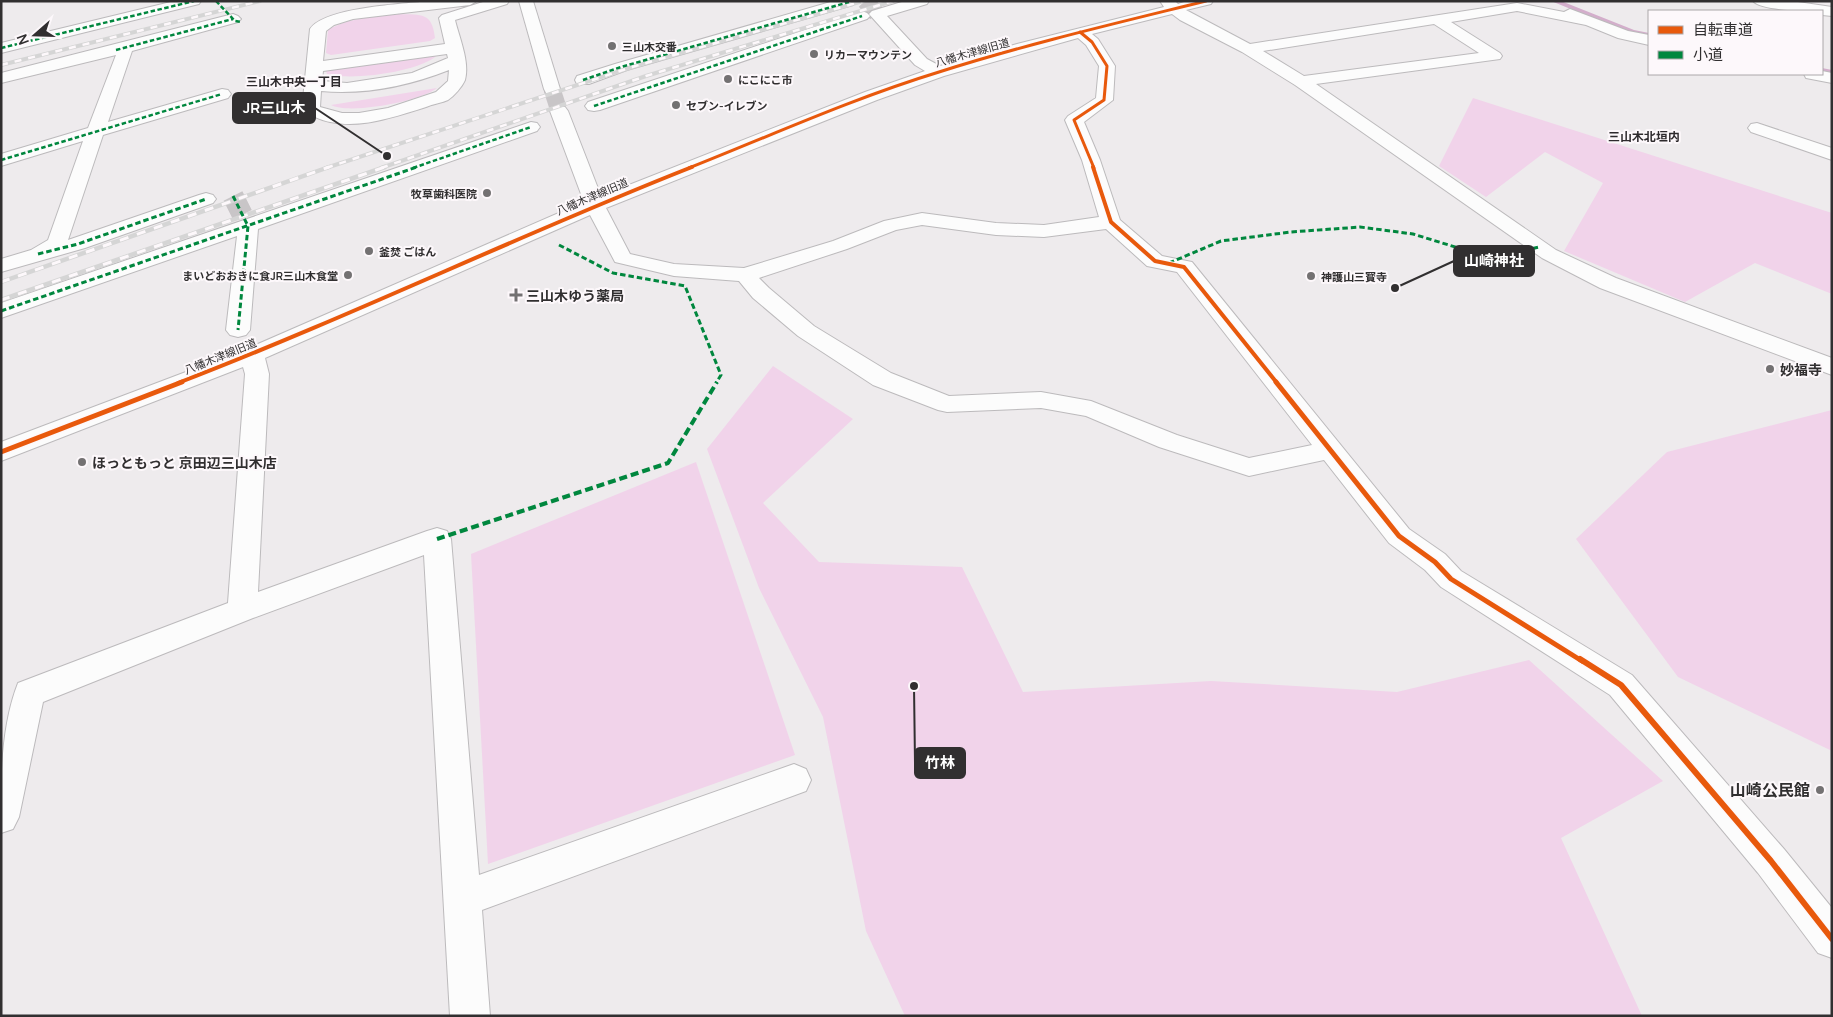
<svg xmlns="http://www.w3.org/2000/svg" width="1833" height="1017" font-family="Manrope,'Noto Sans JP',sans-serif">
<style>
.green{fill:#f1d3ea}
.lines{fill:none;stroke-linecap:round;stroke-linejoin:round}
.stream{fill:#d3aecb;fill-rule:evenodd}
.minor-tunnel-far1{stroke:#c8c5c7;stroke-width:17;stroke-dasharray:17 8;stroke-linecap:butt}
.minor-tunnel{stroke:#c8c5c7;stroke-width:21;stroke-dasharray:21 11;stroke-linecap:butt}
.minor-casing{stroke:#bcbabc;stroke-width:2}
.minor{fill:#fcfcfc;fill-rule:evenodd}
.rail-far1-casing{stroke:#d5d5d5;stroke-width:4}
.rail-casing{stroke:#d5d5d5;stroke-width:4.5}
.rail-far1{stroke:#fdf8fb;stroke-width:2.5;stroke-dasharray:7;stroke-linecap:butt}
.rail{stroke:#fdf8fb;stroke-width:3;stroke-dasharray:9;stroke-linecap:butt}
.quiet-far2{stroke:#00873e;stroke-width:2.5;stroke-dasharray:4.5 2.5;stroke-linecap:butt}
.quiet-far1{stroke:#00873e;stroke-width:3;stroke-dasharray:5.5 3;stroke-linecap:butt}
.quiet{stroke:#00873e;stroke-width:4;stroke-dasharray:8 4;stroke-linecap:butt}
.cycleway-far3-casing{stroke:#fdf8fb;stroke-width:5}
.cycleway-far2-casing{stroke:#fdf8fb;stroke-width:6}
.cycleway-far1-casing{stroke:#fdf8fb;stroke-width:8}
.cycleway-casing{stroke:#fdf8fb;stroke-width:9}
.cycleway-far3{stroke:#e8590c;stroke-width:3}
.cycleway-far2{stroke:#e8590c;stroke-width:4}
.cycleway-far1{stroke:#e8590c;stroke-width:5}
.cycleway{stroke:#e8590c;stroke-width:6}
.poi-dot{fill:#737172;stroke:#fdf8fb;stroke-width:2}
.labels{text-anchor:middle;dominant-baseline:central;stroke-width:4;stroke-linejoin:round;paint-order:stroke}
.far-poi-label{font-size:11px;font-weight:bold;fill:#312f30;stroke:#fdf8fb;text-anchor:start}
.far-street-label{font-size:11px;fill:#312f30;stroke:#fdf8fb}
.far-neighbourhood-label{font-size:12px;font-weight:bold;fill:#2e2a2d;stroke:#fdf8fb}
.poi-label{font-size:14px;font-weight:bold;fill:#312f30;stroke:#fdf8fb;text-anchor:start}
.near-poi-label{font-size:16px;font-weight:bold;fill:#312f30;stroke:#fdf8fb;text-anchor:end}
.leader{fill:none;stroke:#312f30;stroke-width:2}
.callout-dot{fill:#312f30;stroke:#fdf8fb;stroke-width:2}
.callout{fill:#312f30;stroke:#312f30;stroke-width:2}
.callout-label{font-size:15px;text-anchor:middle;font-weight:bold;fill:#fff}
</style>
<rect width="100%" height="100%" fill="#eeebed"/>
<g class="green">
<path d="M399 14C422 15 432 12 435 38L430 41 331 55 326 53 328 30C348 18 376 16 399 14Z"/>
<path d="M437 55C421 72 350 81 327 74L326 71Z"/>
<path d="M437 88C422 101 349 115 331 105Z"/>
<polygon points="1473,98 1832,213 1832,294 1755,263 1685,302 1564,251 1603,183 1545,152 1486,197 1439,166"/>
<polygon points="773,366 853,419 763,503 819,562 962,567 1023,692 1211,681 1397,692 1529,660 1663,781 1561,838 1642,1016 905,1016 866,931 823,717 759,588 707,449"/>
<polygon points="1832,410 1832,751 1678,677 1576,539 1667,452"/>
<polygon points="696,462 795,755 488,864 471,554"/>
</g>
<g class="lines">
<g class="stream">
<polygon points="1551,1 1561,1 1634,30 1649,33 1649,37 1630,33"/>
<polygon points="1822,68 1832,70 1832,74 1822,72"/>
</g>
<g class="minor-tunnel-far1">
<polyline points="865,1 877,14"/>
<polyline points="552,89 559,111"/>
</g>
<polyline class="minor-tunnel" points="233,196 248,226"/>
<g class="minor-casing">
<g id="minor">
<polygon points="175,1 201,1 199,4 1,53 1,43"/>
<path d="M430 1H477L470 5 353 19 334 25 326 31 323 61 445 44 439 18 442 15 486 1H509L507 4 455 20C459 37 470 62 465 80 462 87 454 96 448 100 441 103 433 104 426 107 391 118 350 133 315 117 310 115 305 114 302 109L310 29C325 7 404 4 430 1ZM447 54 448 58 412 73 347 83 322 81 323 71ZM449 70 448 81 436 92 388 108 359 113H342L320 107 321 91C364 95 409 86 449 70Z"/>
<polygon points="519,1 533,1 560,89 558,93 546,93 544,89"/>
<polygon points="834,1 855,2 853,5 627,70 589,84 577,84 575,80 577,76 615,64"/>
<path d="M905 1H929L927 4 887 16 927 59 940 66 1017 44 1164 7 1160 1H1175L1178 4 1187 1H1213L1211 4 1186 10 1250 44 1517 3 1564 12 1570 9 1628 31 1649 35V45L1618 38 1586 25 1517 11 1451 22 1500 53 1502 56 1500 59 1316 84 1556 250 1616 278 1832 358V375L1600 288 1542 258 1295 85 1242 52 1180 20 1172 14 1092 34 1098 39 1115 66 1113 100 1084 122 1100 160 1120 220 1162 256 1192 262 1409 529 1445 554 1461 571 1632 675 1784 849 1832 908V958L1818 953 1758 873 1610 695 1441 587 1425 570 1389 543 1324 460 1249 476 1159 447 1086 416 1041 408 947 412 938 410 873 385 798 336 753 298 739 281 674 276 615 262 590 215 265 358 269 374 258 592 427 531 437 528 447 531 451 539 479 875 794 764 806 769 811 780 806 791 482 910 490 1016H450L424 555 253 618 43 702 19 817 13 829 1 833C1 784 0 729 18 683L228 603 245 374 243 367 1 461V442L244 350 584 202 550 111 553 107 559 106 565 107 568 111 601 196 865 92 925 71 915 65 869 14 872 11ZM1434 24 1479 53 1304 76 1263 51ZM1078 38 1086 45 1099 66 1096 98 1068 116 1065 120 1082 160 1099 217 1044 225 996 223 922 213 884 221 833 241 744 268 674 264 630 254 606 208 877 100 944 76ZM922 225 996 235 1044 237 1106 229 1147 266 1177 272 1312 445 1249 458 1177 435 1091 401 1041 392 949 396 891 373 814 326 769 288 759 278 847 249 896 230Z"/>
<path d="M1753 1H1791L1832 7V16L1822 15V11C1808 11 1762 11 1753 1Z"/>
<polygon points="862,11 867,13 870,16 867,19 600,110 594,111 588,110 585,106 588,102"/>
<polygon points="233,14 238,16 241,19 238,22 132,51 108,122 222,89 228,90 231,94 228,98 103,135 68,240 199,195 206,193 213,195 216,199 213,203 85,248 1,272 1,259 31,250 48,240 83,141 1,166 1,154 88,128 116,55 1,83 1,73"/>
<polygon points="1822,71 1832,73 1832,83 1806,78 1804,74 1822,74"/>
<polygon points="531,122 537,123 540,127 537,131 258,229 250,330 246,335 238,337 230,335 226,330 237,236 1,318 1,303"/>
<polygon points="1757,123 1832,148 1832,160 1751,132 1748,128 1751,124"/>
</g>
</g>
<use href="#minor" class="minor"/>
<g class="rail-far1-casing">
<g id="rail-far1">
<polyline points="1,65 260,1"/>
<polyline points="326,168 632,67 863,1"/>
<polyline points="381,168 646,76 893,1"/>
</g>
</g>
<g class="rail-casing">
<g id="rail">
<polyline points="1,282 329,167"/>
<polyline points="1,300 385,167"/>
</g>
</g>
<use href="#rail-far1" class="rail-far1"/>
<use href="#rail" class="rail"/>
<g class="quiet-far2">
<polyline points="216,1 235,21 242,22"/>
<polyline points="1,48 194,1"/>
<polyline points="116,50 233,19"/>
<polyline points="583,80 621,67 849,2"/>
<polyline points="594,106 862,16"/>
<polyline points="1,160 222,94"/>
<polyline points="413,168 531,127"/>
</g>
<g class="quiet-far1">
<polyline points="233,196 248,226 238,330"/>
<polyline points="559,245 613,273 685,286 721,375 716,383"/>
<polyline points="38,254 78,244 206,199"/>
<polyline points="1169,263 1221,241 1291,232 1360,227 1413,234 1491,258 1539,247"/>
<polyline points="1,311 417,167"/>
</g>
<polyline class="quiet" points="437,539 668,463 717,382"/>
<g class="cycleway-far3-casing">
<g id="cycleway-far3">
<polyline points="1080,32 1092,42 1107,66 1104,100 1074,120 1094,168"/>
<path d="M689 168C772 135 854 98 939 72 1027 44 1117 23 1206 1"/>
</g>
</g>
<g class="cycleway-far2-casing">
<g id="cycleway-far2">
<polyline points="1093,167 1111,222 1155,261 1184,267 1277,383"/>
<path d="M178 383C352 316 519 235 692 167"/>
</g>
</g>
<g class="cycleway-far1-casing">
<g id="cycleway-far1">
<polyline points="1276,382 1399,536 1435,562 1451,579 1582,661"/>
<polyline points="1,452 182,382"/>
</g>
</g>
<g class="cycleway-casing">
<polyline id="cycleway" points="1580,659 1621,685 1771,861 1832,939"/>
</g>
<use href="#cycleway-far3" class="cycleway-far3"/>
<use href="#cycleway-far2" class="cycleway-far2"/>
<use href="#cycleway-far1" class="cycleway-far1"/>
<use href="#cycleway" class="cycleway"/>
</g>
<g class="poi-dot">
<circle cx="612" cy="46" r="5"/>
<circle cx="814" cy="54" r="5"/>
<circle cx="728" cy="79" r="5"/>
<circle cx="676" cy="105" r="5"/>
<circle cx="487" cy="193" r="5"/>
<circle cx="369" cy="251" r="5"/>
<circle cx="348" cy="275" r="5"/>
<circle cx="1311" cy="276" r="5"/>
<path d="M513.5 287.5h5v5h5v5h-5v5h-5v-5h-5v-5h5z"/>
<circle cx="1770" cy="369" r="5"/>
<circle cx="82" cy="462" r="5"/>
<circle cx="1820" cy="790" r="5"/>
</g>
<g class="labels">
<g class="far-poi-label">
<text x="622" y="46">三山木交番</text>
<text x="824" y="54">リカーマウンテン</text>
<text x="738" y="79">にこにこ市</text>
<text x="686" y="105">セブン-イレブン</text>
<text x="477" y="193" text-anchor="end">牧草歯科医院</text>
<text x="379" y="251">釜焚 ごはん</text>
<text x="338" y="275" text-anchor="end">まいどおおきに食JR三山木食堂</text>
<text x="1321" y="276">神護山三寳寺</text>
</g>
<g class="far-street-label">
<text transform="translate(972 52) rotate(-16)">八幡木津線旧道</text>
<text transform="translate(592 196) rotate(-23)">八幡木津線旧道</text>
<text transform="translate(220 356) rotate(-22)">八幡木津線旧道</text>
</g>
<g class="far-neighbourhood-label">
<text x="294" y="81">三山木中央一丁目</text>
<text x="1644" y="136">三山木北垣内</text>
</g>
<g class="poi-label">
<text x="526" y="295">三山木ゆう薬局</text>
<text x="1780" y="369">妙福寺</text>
<text x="92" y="462">ほっともっと 京田辺三山木店</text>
</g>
<g class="near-poi-label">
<text x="1810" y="790">山崎公民館</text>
</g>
</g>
<path class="leader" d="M387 156L315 108M1395 288L1454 261M914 686L915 763"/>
<g class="callout-dot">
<circle cx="387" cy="156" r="5"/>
<circle cx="1395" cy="288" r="5"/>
<circle cx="914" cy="686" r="5"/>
</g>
<g class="callout">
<rect x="233" y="93" width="82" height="30" rx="5"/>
<rect x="1454" y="246" width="80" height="30" rx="5"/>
<rect x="915" y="748" width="50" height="30" rx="5"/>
</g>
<g class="callout-label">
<text x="274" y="113">JR三山木</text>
<text x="1494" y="266">山崎神社</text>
<text x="940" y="768">竹林</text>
</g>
<rect width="1833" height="1017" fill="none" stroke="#312f30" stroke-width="5"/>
<rect x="1648" y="10" width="175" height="65" fill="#fdf8fb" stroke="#aba8aa"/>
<rect x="1658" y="26" width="25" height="8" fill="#e8590c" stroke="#aba8aa"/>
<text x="1693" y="35" font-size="15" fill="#312f30">自転車道</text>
<rect x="1658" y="51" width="25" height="8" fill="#00873e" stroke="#aba8aa"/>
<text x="1693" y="60" font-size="15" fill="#312f30">小道</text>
<g transform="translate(35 35) rotate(250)" stroke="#fdf8fb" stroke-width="4" paint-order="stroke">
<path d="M0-4L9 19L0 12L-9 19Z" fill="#312f30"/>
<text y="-8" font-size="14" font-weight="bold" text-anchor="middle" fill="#312f30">N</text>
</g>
</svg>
